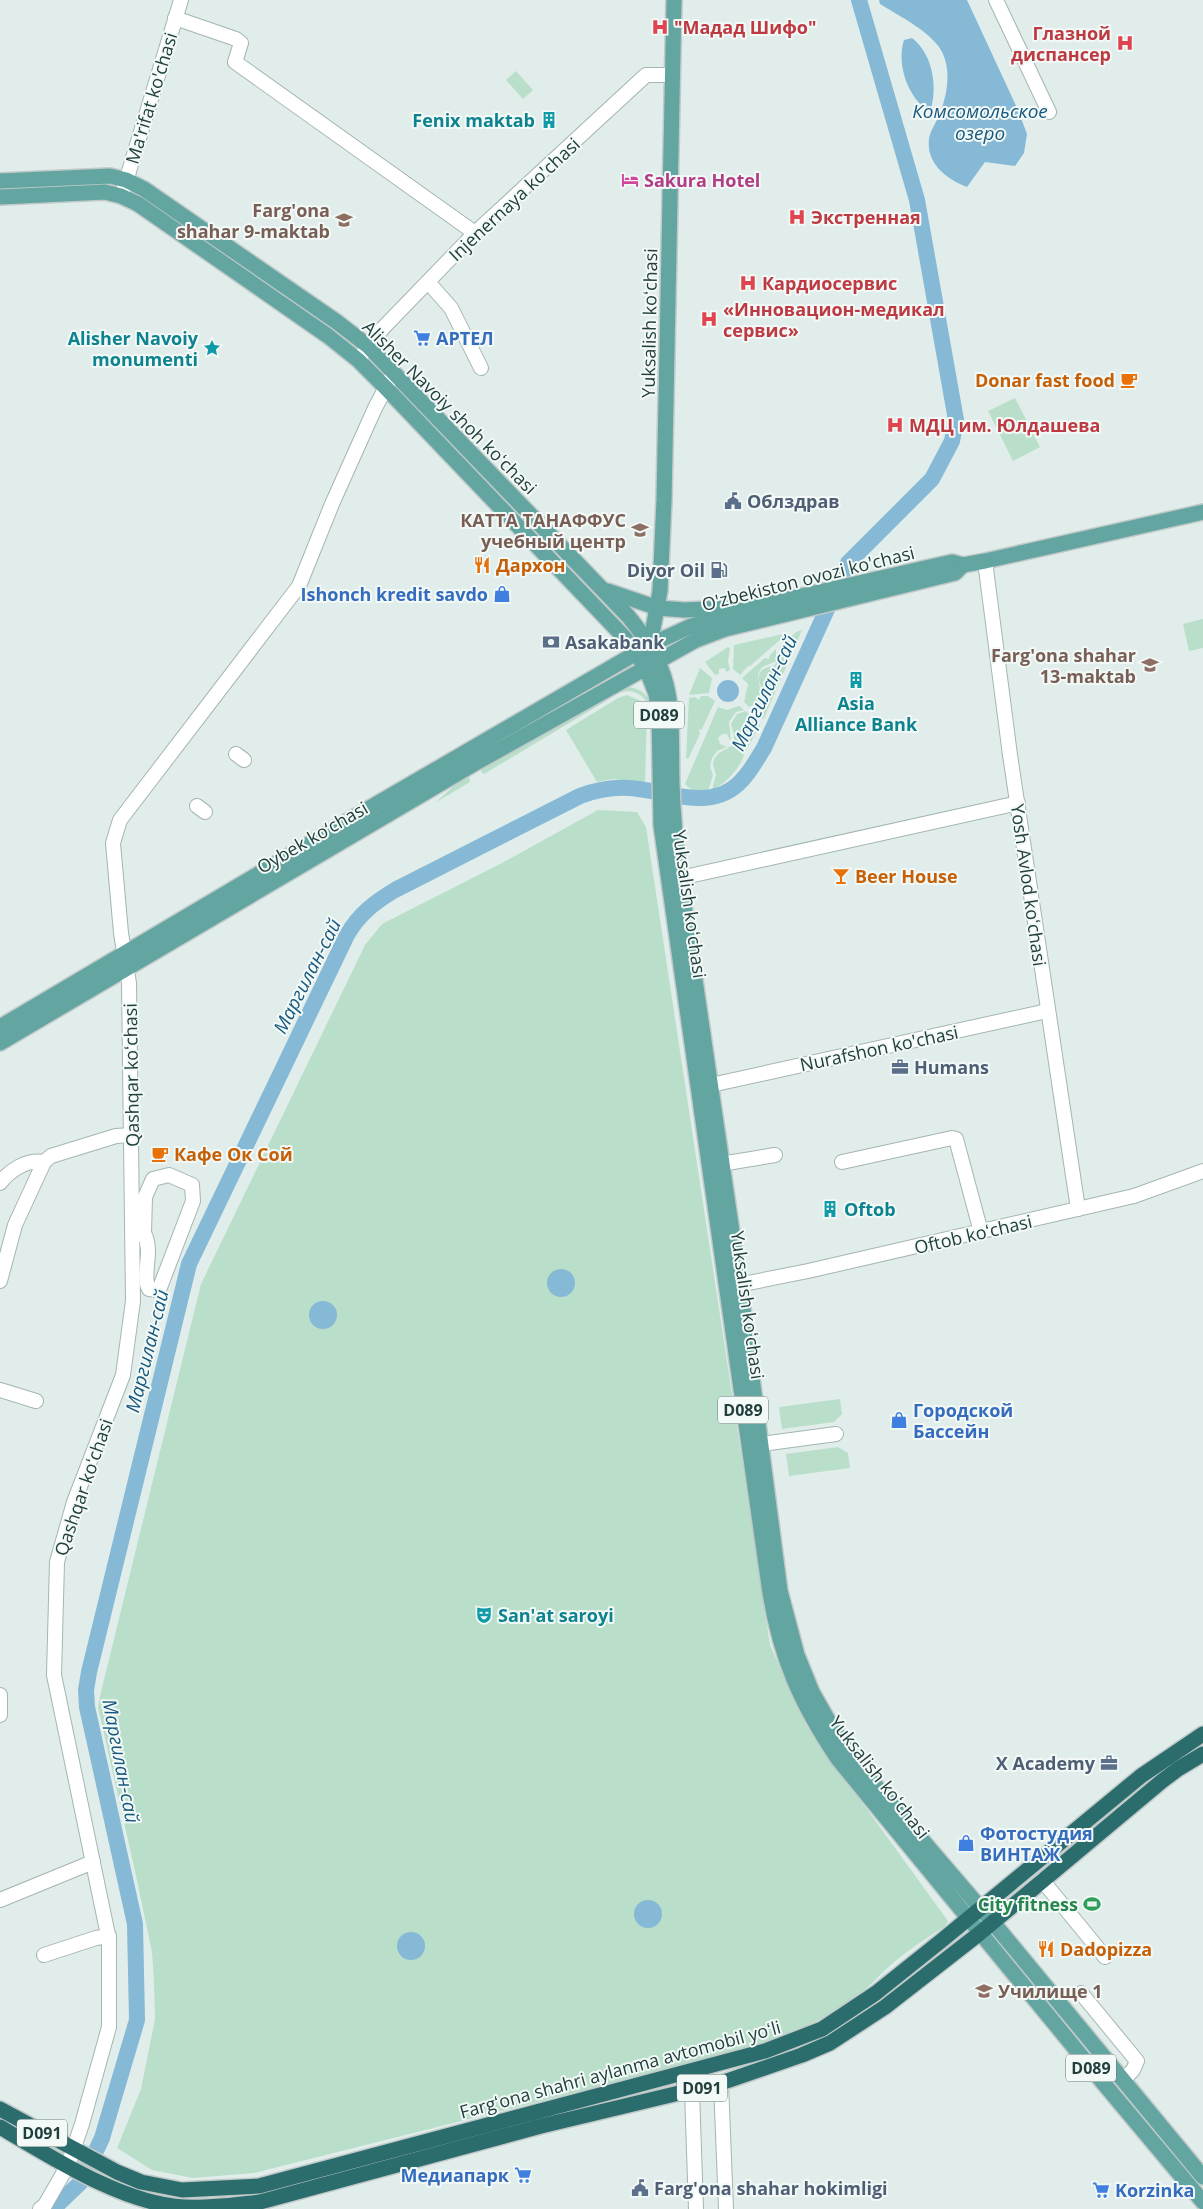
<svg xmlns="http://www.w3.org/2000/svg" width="1203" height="2209" font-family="'Open Sans',sans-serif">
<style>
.green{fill:#b9dfcb}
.water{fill:#86b9d5}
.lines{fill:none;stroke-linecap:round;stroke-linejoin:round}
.river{stroke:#86b9d5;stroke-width:16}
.minor-casing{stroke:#a4b5b3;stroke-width:16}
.major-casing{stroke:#c1c9c9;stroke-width:18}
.highway-casing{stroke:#c1c9c9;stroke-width:18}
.minor{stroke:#fff;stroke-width:14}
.major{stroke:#63a5a1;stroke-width:15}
.highway{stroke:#2b6d6c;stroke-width:15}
.labels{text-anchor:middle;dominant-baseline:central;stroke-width:4;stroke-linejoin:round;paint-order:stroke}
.shield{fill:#f2f9f7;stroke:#607775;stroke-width:1}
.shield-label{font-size:16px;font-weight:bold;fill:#213f3d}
.health-label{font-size:18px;font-weight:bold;fill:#be3a42;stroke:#f2f9f7;text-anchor:start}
.street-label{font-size:18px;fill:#213f3d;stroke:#f2f9f7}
.culture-label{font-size:18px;font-weight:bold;fill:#0d838f;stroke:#f2f9f7;text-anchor:end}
.hotel-label{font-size:18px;font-weight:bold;fill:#b23c85;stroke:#f2f9f7;text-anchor:start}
.education-label{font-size:18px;font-weight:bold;fill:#785e54;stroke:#f2f9f7;text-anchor:end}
.shop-label{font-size:18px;font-weight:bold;fill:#366cbe;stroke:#f2f9f7;text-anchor:start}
.food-label{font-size:18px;font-weight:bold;fill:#c56008;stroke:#f2f9f7;text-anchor:start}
.service-label{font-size:18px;font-weight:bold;fill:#4e5e75;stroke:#f2f9f7;text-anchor:start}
.leisure-label{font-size:18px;font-weight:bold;fill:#27864d;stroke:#f2f9f7;text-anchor:end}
.water-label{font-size:19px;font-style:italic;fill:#17587e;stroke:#f2f9f7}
</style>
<rect width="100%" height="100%" fill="#e1edea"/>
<g class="green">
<polygon points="516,71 533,90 523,99 506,80"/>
<polygon points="1015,398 1040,447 1013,461 988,411"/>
<polygon points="1203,619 1203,648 1189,651 1183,624"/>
<path d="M802 630 764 718 762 719 750 709C778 696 751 684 761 671 765 667 772 667 776 664L780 654 779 648 796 632Z"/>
<polygon points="788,633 750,666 748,666 740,675 733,669 734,645"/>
<polygon points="728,647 730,649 728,661 730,670 726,672 725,668 719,669 719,674 715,675 705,662"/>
<polygon points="776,649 776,661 762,667 758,674 761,698 757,703 749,707 744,702 748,684 742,678 765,658 769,659 770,655"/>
<polygon points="700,668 712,678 709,693 689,695"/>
<path d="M624 687C640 687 650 694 651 710 644 694 632 686 614 695L612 692Z"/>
<polygon points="607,694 611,698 484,774 481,772 482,769"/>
<polygon points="627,695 641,701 647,711 645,783 613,779 597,782 566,730 618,698"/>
<polygon points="701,696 708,696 715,701 702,729 699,730 700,734 688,759 686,758 689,698 695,697 699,700"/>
<polygon points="739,706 744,710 736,712 729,722 731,742 727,734 722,734 718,738 720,744 727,747 717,751 712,758 710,766 713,775 708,791 693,791 685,784 718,707 727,710"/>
<polygon points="746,711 760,725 746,751 734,743 734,734 731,724 737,714"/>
<path d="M733 745 745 753C739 769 727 783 712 790L716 775 713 765 714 759 719 753Z"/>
<polygon points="469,777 470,782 435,803 455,785"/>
<path d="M598 810 637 812 646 827 770 1645 806 1725 948 1921 945 1926C927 1938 908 1950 892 1964 879 1975 868 1988 855 1998 816 2027 770 2040 725 2055L254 2173 193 2178 152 2170 117 2148 141 2089 155 2019 154 1982 152 1952 135 1871 98 1707 101 1692 201 1284 365 945 382 924 502 863Z"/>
<polygon points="840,1399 842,1414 834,1422 782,1429 779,1407"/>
<polygon points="838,1447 848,1453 850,1468 789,1476 786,1454"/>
</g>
<g class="water">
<path d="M879 0H967L1018 110 1027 134 1024 153 1015 166 985 162 967 187C947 179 926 164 929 139 930 132 935 124 938 118 946 99 952 74 943 54 934 33 899 16 880 4Z"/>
<path d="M912 38C933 54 938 88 930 112 908 99 896 64 904 40Z"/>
<circle cx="728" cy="691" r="11"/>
<circle cx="561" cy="1283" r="14"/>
<circle cx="323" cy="1315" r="14"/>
<circle cx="648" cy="1914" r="14"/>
<circle cx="411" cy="1946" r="14"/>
</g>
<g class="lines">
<path class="river" d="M53 2209 81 2182 102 2138 137 2020 135 1924 87 1707 86 1690 89 1672 189 1264 347 935C359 914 375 902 395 890L580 796C596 790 612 787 629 788 666 790 712 814 742 780 751 771 757 759 764 748L848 563 932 479 952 441 956 420 917 200 859 0"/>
<g class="minor-casing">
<g id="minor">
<polyline points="996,0 1049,112"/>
<polyline points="175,18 236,39 241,43 235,62 475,233"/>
<polyline points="123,191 181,0"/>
<polyline points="428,282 451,308 481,368"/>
<polyline points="358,360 383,328 475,233 646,75 672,75"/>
<polyline points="985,561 1010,755 1078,1209"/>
<polyline points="236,754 244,760"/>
<polyline points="197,806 205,812"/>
<polyline points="680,878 1018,803"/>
<polyline points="711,1085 1047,1011"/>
<polyline points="842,1162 952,1138 956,1139 981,1232"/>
<polyline points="721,1164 775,1155"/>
<path d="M0 1183C10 1170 27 1159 44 1162"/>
<path d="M133 1235 144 1233 145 1197 153 1179 169 1175 192 1185 193 1201 159 1290 149 1289C141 1275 154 1253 144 1233"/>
<polyline points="0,1281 15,1225 44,1162 51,1156 116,1136 132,1135"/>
<polyline points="728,1287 808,1271 1134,1196 1203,1171"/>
<polyline points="0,1390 36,1401"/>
<polyline points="769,1443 836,1434"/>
<polyline points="0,1695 0,1715"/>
<polyline points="1042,1880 1105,1957"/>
<polyline points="0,1900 93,1862"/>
<polyline points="44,1955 96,1938 109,1936"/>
<polyline points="1081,1993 1137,2061 1133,2070 1123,2080"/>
<polyline points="721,2083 726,2209"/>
<polyline points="692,2091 696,2209"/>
<polyline points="40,2209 45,2205 68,2165 82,2124 109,2027 109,1940 54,1675 57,1562 74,1502 123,1375 133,1301 129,983 121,933 113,843 120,820 299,586 332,504 375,408 391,378"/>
</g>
</g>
<g class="major-casing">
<g id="major">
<path d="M0 181 110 176 126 180 144 189 337 322 368 346 628 616C679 677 670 711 672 784 673 816 676 847 680 878L740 1286 780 1591 797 1655 812 1692 829 1722 863 1771 1000 1931 1203 2177"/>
<path d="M0 197 105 192 121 196 138 204 328 336 358 360 386 388 625 638 646 668 656 694 659 713 661 825 770 1593C781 1659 801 1704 838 1759L1105 2085 1203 2202"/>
<polyline points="608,591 658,608 685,610 727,608"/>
<polyline points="650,645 660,591 664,500 674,0"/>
<polyline points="0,1027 368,809 650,645 689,627 749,608 952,562 963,565 985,561 1203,512"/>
<polyline points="0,1043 472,765 696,640 725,629 955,573 963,565"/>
</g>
</g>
<g class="highway-casing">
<g id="highway">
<polyline points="0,2109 117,2172 141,2182 182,2190 259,2186 765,2051 822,2029 876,1993 941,1941 1141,1776 1203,1734"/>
<path d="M0 2127C51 2157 123 2204 184 2207 209 2208 235 2205 260 2202L541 2126 721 2083 802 2055 830 2043 885 2007 980 1933 1162 1781 1178 1769 1203 1754"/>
</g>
</g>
<use href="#minor" class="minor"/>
<use href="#major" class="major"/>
<use href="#highway" class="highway"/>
</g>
<defs>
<g id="hospital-bare" transform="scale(1.35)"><path d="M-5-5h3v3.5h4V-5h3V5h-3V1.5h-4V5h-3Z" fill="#e0444e" stroke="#f2f9f7" stroke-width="2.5" paint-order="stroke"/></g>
<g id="building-bare" transform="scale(1.35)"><path d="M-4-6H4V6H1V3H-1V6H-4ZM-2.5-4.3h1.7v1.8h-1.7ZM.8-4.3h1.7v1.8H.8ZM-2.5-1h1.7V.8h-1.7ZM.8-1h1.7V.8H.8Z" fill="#0f9aa8" stroke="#f2f9f7" stroke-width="2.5" paint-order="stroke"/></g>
<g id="hotel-bare" transform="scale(1.35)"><path d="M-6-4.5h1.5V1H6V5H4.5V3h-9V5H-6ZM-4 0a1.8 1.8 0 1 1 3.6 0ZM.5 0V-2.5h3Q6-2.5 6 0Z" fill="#d1479c" stroke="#f2f9f7" stroke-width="2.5" paint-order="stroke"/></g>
<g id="school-bare" transform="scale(1.35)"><path d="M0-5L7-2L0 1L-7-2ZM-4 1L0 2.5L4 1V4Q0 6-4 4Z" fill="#8d6e63" stroke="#f2f9f7" stroke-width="2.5" paint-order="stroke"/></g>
<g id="supermarket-bare" transform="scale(1.35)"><path d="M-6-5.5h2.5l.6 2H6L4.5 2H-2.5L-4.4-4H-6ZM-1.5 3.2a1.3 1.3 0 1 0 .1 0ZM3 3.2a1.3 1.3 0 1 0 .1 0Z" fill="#3f7fe0" stroke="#f2f9f7" stroke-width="2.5" paint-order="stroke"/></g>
<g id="sight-bare" transform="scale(1.35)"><path d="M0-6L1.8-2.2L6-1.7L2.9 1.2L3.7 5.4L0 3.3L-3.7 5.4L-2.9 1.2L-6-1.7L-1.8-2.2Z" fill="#0f9aa8" stroke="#f2f9f7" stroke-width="2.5" paint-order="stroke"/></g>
<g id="cafe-bare" transform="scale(1.35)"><path d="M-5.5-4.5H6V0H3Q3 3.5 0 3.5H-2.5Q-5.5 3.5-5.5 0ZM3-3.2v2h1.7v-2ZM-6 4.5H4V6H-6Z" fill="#e8710a" stroke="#f2f9f7" stroke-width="2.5" paint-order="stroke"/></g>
<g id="civic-bare" transform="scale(1.35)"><path d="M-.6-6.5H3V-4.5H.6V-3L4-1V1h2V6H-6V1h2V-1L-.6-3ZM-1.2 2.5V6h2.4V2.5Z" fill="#5c6f8a" stroke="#f2f9f7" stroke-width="2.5" paint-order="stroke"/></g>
<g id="restaurant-bare" transform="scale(1.35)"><path d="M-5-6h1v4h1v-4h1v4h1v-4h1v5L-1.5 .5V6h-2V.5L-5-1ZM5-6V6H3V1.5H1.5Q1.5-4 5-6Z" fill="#e8710a" stroke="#f2f9f7" stroke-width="2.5" paint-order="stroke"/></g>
<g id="fuel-bare" transform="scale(1.35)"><path d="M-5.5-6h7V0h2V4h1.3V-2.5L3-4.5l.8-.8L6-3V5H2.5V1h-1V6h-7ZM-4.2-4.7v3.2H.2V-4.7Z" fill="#5c6f8a" stroke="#f2f9f7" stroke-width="2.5" paint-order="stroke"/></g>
<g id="shop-bare" transform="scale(1.35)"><path d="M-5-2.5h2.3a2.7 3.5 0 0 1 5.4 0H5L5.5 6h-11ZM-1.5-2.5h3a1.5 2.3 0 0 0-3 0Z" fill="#3f7fe0" stroke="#f2f9f7" stroke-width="2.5" paint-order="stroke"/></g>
<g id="bank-bare" transform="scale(1.35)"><path d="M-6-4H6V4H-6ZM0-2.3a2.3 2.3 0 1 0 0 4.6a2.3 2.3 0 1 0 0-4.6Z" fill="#5c6f8a" stroke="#f2f9f7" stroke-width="2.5" paint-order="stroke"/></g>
<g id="bar-bare" transform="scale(1.35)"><path d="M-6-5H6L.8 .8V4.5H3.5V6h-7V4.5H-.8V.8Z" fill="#e8710a" stroke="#f2f9f7" stroke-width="2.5" paint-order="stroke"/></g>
<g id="office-bare" transform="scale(1.35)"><path d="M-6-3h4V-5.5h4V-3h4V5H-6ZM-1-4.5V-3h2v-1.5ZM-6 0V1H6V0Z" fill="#5c6f8a" stroke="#f2f9f7" stroke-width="2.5" paint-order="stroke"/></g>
<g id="theatre-bare" transform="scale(1.35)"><path d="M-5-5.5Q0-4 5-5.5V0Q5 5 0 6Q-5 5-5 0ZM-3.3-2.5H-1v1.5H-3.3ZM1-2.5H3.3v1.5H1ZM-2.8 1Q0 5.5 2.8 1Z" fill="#0f9aa8" stroke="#f2f9f7" stroke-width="2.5" paint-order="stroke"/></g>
<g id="stadium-bare" transform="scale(1.35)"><path d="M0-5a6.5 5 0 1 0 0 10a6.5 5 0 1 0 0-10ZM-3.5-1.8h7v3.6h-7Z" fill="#2e9e5b" stroke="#f2f9f7" stroke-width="2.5" paint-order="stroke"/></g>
</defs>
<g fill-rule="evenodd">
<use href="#hospital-bare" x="660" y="27"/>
<use href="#hospital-bare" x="1125" y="43"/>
<use href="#building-bare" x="549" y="120"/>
<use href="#hotel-bare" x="630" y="180"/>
<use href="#hospital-bare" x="797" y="217"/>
<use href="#school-bare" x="344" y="220"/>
<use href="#hospital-bare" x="748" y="283"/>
<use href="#hospital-bare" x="709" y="319"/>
<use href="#supermarket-bare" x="422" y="338"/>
<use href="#sight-bare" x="212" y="348"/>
<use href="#cafe-bare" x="1129" y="380"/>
<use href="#hospital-bare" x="895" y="425"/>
<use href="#civic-bare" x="733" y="501"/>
<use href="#school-bare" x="640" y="530"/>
<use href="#restaurant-bare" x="482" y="565"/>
<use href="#fuel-bare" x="719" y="570"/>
<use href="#shop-bare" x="502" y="594"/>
<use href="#bank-bare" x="551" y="642"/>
<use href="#school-bare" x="1150" y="665"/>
<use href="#building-bare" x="856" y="680"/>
<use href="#bar-bare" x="841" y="876"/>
<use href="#office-bare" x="900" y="1067"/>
<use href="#cafe-bare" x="160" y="1154"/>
<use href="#building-bare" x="830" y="1209"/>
<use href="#shop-bare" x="899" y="1420"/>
<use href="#theatre-bare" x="484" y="1615"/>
<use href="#office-bare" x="1109" y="1763"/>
<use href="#shop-bare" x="966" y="1843"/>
<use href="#stadium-bare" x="1092" y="1904"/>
<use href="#restaurant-bare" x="1046" y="1949"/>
<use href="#school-bare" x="984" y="1991"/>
<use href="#supermarket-bare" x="523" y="2175"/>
<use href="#civic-bare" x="640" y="2188"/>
<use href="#supermarket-bare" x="1101" y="2190"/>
</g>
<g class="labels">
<g class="shield">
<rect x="634" y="701.5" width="50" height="27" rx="4"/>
<rect x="718" y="1396.5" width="50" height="27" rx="4"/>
<rect x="1066" y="2054.5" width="50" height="27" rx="4"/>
<rect x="677" y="2074.5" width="50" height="27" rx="4"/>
<rect x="17" y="2119.5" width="50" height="27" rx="4"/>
</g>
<g class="shield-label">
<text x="659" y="715">D089</text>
<text x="743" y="1410">D089</text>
<text x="1091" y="2068">D089</text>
<text x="702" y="2088">D091</text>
<text x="42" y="2133">D091</text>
</g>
<g class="health-label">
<text x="674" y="27">"Мадад Шифо"</text>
<text x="1111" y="33" text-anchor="end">Глазной<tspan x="1111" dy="21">диспансер</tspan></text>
<text x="811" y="217">Экстренная</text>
<text x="762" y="283">Кардиосервис</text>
<text x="723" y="309">«Инновацион-медикал<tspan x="723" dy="21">сервис»</tspan></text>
<text x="909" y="425">МДЦ им. Юлдашева</text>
</g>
<g class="street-label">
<text transform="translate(151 98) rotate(-73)">Ma'rifat ko'chasi</text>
<text transform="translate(514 199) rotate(-43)">Injenernaya ko'chasi</text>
<text transform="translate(649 323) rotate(-89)">Yuksalish koʻchasi</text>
<text transform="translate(450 407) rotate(45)">Alisher Navoiy shoh koʻchasi</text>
<text transform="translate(808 578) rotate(-14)">O'zbekiston ovozi ko'chasi</text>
<text transform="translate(312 837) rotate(-30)">Oybek ko‘chasi</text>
<text transform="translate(1029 885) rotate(82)">Yosh Avlod koʻchasi</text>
<text transform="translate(690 904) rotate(82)">Yuksalish koʻchasi</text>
<text transform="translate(879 1048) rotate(-12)">Nurafshon ko'chasi</text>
<text transform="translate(131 1075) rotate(-91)">Qashqar koʻchasi</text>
<text transform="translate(973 1234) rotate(-13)">Oftob koʻchasi</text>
<text transform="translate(748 1305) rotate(82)">Yuksalish koʻchasi</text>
<text transform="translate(83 1487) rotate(-71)">Qashqar koʻchasi</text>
<text transform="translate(880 1777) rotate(52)">Yuksalish koʻchasi</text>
<text transform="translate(620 2069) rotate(-15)">Fargʻona shahri aylanma avtomobil yoʻli</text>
</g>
<g class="culture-label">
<text x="535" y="120">Fenix maktab</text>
<text x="198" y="338">Alisher Navoiy<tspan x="198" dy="21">monumenti</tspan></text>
<text x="856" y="703" text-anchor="middle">Asia<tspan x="856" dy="21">Alliance Bank</tspan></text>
<text x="844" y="1209" text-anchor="start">Oftob</text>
<text x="498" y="1615" text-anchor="start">San'at saroyi</text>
</g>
<g class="hotel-label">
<text x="644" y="180">Sakura Hotel</text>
</g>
<g class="education-label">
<text x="330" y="210">Farg'ona<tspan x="330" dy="21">shahar 9-maktab</tspan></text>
<text x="626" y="520">КАТТА ТАНАФФУС<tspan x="626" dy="21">учебный центр</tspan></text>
<text x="1136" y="655">Farg'ona shahar<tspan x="1136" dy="21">13-maktab</tspan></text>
<text x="998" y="1991" text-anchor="start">Училище 1</text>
</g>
<g class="shop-label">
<text x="436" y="338">АРТЕЛ</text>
<text x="488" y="594" text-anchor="end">Ishonch kredit savdo</text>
<text x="913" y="1410">Городской<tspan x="913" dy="21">Бассейн</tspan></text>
<text x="980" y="1833">Фотостудия<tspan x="980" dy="21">ВИНТАЖ</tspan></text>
<text x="509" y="2175" text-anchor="end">Медиапарк</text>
<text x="1115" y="2190">Korzinka</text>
</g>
<g class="food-label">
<text x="1115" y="380" text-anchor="end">Donar fast food</text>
<text x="496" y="565">Дархон</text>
<text x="855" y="876">Beer House</text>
<text x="174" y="1154">Кафе Ок Сой</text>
<text x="1060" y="1949">Dadopizza</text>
</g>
<g class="service-label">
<text x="747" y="501">Облздрав</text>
<text x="705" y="570" text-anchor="end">Diyor Oil</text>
<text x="565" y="642">Asakabank</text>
<text x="914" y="1067">Humans</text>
<text x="1095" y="1763" text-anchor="end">X Academy</text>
<text x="654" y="2188">Farg'ona shahar hokimligi</text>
</g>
<g class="leisure-label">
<text x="1078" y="1904">City fitness</text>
</g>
<g class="water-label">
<text x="980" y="111">Комсомольское<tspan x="980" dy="22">озеро</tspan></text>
<text transform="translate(764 693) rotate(-64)">Маргилан-сай</text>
<text transform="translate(307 976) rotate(-63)">Маргилан-сай</text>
<text transform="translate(147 1351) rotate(-76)">Маргилан-сай</text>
<text transform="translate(121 1761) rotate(79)">Маргилан-сай</text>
</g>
</g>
</svg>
